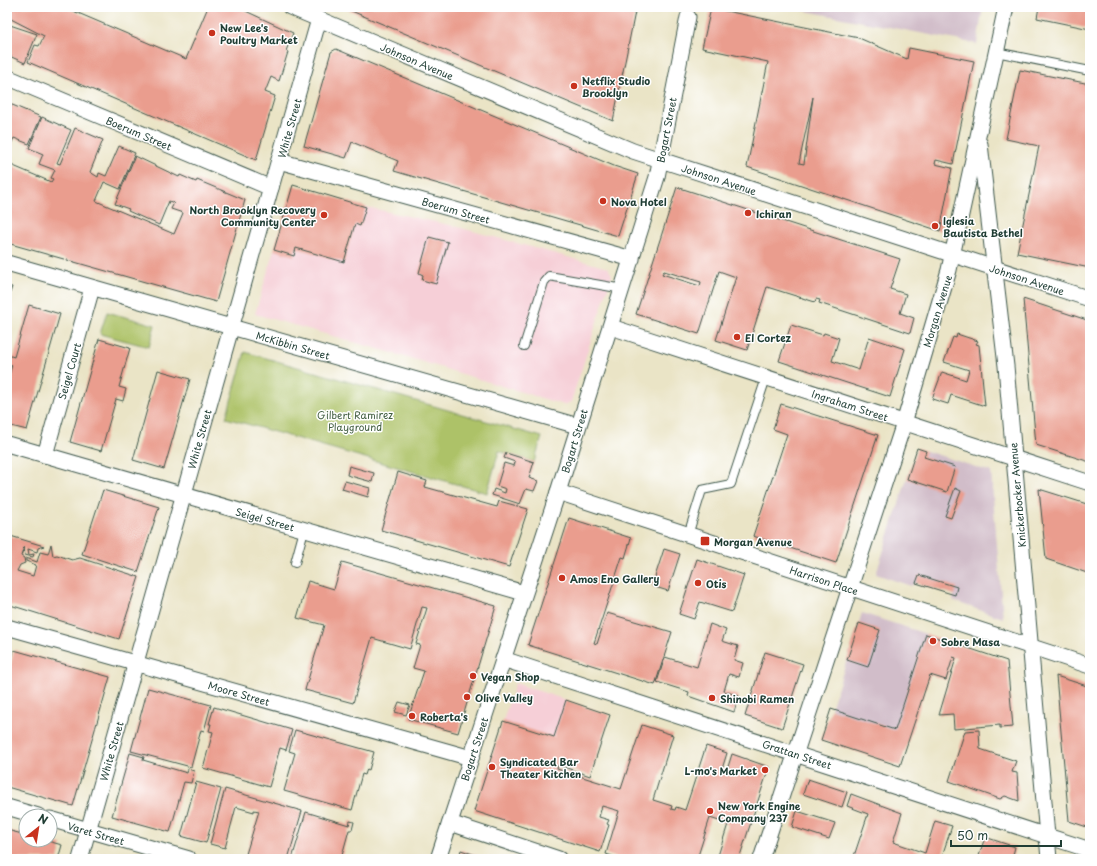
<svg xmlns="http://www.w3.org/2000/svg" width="1097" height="866" font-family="'Playpen Sans',sans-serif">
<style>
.built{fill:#f6cfd7;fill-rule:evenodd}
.industrial{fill:#d1bdc9}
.green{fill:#adc267;stroke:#66804e}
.building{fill:#ea9d8e;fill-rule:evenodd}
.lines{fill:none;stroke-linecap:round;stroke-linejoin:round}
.service-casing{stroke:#3d564a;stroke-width:10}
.minor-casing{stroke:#3d564a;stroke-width:17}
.service{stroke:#fff;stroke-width:8}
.minor{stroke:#fff;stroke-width:15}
.poi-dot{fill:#c8321e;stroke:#fff;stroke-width:1.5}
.labels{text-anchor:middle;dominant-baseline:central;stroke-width:3;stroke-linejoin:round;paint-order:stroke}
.poi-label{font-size:10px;font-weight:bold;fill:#1f3d34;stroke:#fff;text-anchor:start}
.street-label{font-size:10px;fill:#1f3d34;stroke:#fff}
.park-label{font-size:10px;fill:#425e41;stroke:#fff}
</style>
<rect width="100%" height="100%" fill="#fff"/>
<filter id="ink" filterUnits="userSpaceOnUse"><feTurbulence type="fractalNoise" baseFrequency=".025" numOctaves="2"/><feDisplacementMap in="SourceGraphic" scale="8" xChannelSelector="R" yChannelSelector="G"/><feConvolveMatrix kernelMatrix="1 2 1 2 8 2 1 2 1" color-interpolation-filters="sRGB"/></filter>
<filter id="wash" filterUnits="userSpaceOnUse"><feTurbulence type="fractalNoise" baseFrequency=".012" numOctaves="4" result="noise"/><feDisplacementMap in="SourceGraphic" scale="16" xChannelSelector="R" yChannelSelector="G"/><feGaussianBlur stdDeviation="0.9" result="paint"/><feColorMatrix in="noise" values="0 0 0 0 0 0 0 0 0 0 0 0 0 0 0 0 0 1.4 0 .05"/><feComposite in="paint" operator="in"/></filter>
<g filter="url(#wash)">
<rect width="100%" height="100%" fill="#eae4c6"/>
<g class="built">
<path d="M366 207 454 226 608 268 612 275 571 402 564 405 413 359 255 314 274 250 294 255 296 248 344 262 355 224 360 226ZM429 238 436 284 422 280 423 275 419 273Z"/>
<polygon points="515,683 566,700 554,737 503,721"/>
</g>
<g class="industrial">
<polygon points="785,7 980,7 983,8 977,44"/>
<polygon points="917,448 991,472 1003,618 953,601 954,595 916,583 911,586 876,574"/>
<polygon points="862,613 926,634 895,730 831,709"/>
</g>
<g class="green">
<polygon points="107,312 155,325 149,347 100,334"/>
<polygon points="245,352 542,437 534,462 499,451 487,493 226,418"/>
</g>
<g id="blocks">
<g class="building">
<polygon points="7,7 64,7 186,59 208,7 237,7 293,33 286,51 288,52 279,81 271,77 265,92 275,96 256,160 28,62 35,45 39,46 44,36 9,18 7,22"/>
<polygon points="342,7 636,7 613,121"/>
<polygon points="1039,7 1090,7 1090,29 1037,18"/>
<path d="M711 8 859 38 907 59 909 48 974 61 953 164 936 160 935 164 952 168 940 231 747 167 768 62 702 48ZM813 97 804 164 799 163Z"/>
<polygon points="7,24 37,34 25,63 7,55"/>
<polygon points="336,49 614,166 638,174 618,236 394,171 398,161 352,142 346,158 304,146 331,52"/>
<polygon points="1020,70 1090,84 1090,268 1017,253 1039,146 1006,139"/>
<polygon points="10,104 41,117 29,144 14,138 7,152 7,110"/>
<polygon points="42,117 71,130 57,163 60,164 75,128 103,140 90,172 98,177 99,173 106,176 119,146 135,153 120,189 104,182 96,201 174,234 183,213 171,209 174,203 169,201 159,225 128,211 129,209 115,204 135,156 179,177 180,175 196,182 197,180 245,200 216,302 7,243 7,181 11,165 51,182 53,179 51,178 55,170 39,164 43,154 29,148"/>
<polygon points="293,185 366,207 360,226 355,224 344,262 296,248 294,256 274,250"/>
<path d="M677 187 900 259 890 289 906 294 900 313 914 318 910 333 819 303 820 300 816 299 815 302 767 287 747 350 716 340 736 277 719 271 699 334 636 314ZM664 271 701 282 700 286 662 274Z"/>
<polygon points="429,237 448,242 436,284 422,280 423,275 419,273"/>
<polygon points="7,286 12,287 7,302"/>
<polygon points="1023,299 1090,321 1090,462 1036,445"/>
<polygon points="29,305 60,314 27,430 7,425 7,382 12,365 7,364 7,360 8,355 14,357"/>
<polygon points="791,325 823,335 824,333 839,338 832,361 859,370 869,337 905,349 890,397 779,361"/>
<polygon points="957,334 978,341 976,344 979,345 985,406 951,395 948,404 932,399 942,372 966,380 969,370 944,362 953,337 956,338"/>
<polygon points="99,339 130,348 119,387 126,389 123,401 116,399 101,451 70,442"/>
<polygon points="158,370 190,379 164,469 133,460"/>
<polygon points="781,404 878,435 836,563 753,536 787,434 773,429"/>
<polygon points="917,448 926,451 924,457 955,467 947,492 907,479"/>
<polygon points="506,453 534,462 529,478 538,481 534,491 526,489 520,504 492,495 494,489 505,493 506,489 497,486 504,463 514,466 515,462 504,458"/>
<polygon points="349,466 374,473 372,482 347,475"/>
<polygon points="398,472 427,481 425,487 497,507 499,501 528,509 509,567 381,530"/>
<polygon points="345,481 370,488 368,497 342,489"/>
<polygon points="955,488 961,491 951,518 945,516"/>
<polygon points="1039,489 1090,505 1090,574 1046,559"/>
<polygon points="103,490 159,507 138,572 82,554"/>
<polygon points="569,518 631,538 625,558 622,557 594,643 597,644 607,613 672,632 655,685 528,645"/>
<polygon points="7,535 44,546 38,548 37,552 28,549 29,555 34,554 33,557 25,555 24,547 21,556 24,558 25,563 20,565 17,571 33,576 36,565 26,561 26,558 37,562 40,552 48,554 51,544 53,556 57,555 72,560 80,558 139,577 119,639 7,604"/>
<polygon points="664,549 680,554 668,591 652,586"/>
<polygon points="697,559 744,575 732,612 700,602 694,619 679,614"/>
<polygon points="342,562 496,606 458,733 408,719 424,671 413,668 420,645 416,644 427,608 422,607 410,649 372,638 353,703 305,690 324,625 297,618 308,581 334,589"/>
<polygon points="919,575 957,587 955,595 916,583"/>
<polygon points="859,623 880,630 868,667 847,660"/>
<polygon points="710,624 726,630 722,641 738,646 734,660 743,663 739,677 729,674 724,691 739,696 734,712 688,696 689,692 657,682 665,657 697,667"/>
<polygon points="926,634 1007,661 1013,727 1000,728 1000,725 954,729 953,714 939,715 956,658 953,657 946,680 930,675 900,766 821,740 831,709 895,730"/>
<polygon points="14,650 110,677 73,806 7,787 7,680"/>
<polygon points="765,652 803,664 782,728 745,716"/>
<polygon points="1056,676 1090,687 1090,828 1069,821"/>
<polygon points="148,688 211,705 204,731 201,730 191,767 131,751"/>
<polygon points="566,700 610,715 590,776 558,765 557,769 621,789 642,725 673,735 653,800 672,806 671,809 675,810 676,807 685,810 706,746 727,753 722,769 727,770 732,754 769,767 739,859 717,859 728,824 710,818 697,859 621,859 606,854 619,811 616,810 602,806 599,817 609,820 607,824 609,825 600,852 474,811 503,721 554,737"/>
<polygon points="399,702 410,705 406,715 395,712"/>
<polygon points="214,707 292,730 286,750 280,748 269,787 203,768 213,732 209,731 211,724 209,724"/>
<polygon points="295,730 374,752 369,770 367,769 365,775 362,774 352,810 284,791 295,753 289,751"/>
<polygon points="979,730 980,749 1016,761 1012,772 1017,773 1019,801 1005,796 1000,799 949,781 965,731"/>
<polygon points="130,753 144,757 143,760 187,773 188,769 194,771 191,783 184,782 170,832 112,816"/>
<polygon points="808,779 847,792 842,807 803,794"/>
<polygon points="196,782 221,789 206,843 181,836"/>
<polygon points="225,789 302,811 288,859 264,859 246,854 259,811 254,810 254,812 236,807 225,848 210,844"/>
<polygon points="851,794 902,813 893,842 925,853 935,821 952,826 941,859 853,859 868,814 847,806"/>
<polygon points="797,811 835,823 829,839 792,827"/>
<polygon points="306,812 349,825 350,821 354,822 352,830 349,830 341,859 292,859"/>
<polygon points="7,830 26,835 26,840 44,840 62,845 58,859 7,859"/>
<polygon points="985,837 1015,847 1012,859 978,859"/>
<polygon points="461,850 487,859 458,859"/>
<polygon points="101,856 112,859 100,859"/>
</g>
</g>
</g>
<g filter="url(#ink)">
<use href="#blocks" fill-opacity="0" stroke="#3d564a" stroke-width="1"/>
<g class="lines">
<g class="service-casing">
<g id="service">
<polyline points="996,52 1090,71"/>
<polyline points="524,346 544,282 549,276 623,289"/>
<polyline points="688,535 702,490 731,484 766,378"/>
<polyline points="295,563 304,530"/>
</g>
</g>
<g class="minor-casing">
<g id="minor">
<polyline points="290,7 633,151 1090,299"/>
<polyline points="7,77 271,188"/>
<polyline points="980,144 1006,366 1049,859"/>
<polyline points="279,161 632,259"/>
<polyline points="7,263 578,426"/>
<polyline points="611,327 1090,483"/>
<polyline points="7,444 524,593"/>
<polyline points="45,455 92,288"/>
<polyline points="558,492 1090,666"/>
<polyline points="7,627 471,758"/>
<polyline points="503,659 1090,850"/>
<polyline points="7,807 38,816"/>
<polyline points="50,819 189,859"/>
<polyline points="450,823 559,859"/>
<polyline points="80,859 319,19"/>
<polyline points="438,859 558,492 657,177 688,17"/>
<polyline points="761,859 904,423 949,270 1006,7"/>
</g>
</g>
<use href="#service" class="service"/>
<use href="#minor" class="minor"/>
</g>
</g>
<g class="poi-dot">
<circle cx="212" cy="33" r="4"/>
<circle cx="574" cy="86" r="4"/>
<circle cx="603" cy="201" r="4"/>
<circle cx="748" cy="213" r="4"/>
<circle cx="324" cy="215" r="4"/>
<circle cx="935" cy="226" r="4"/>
<circle cx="737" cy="337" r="4"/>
<rect x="700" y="536" width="10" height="10" rx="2"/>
<circle cx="562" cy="578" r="4"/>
<circle cx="698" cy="583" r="4"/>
<circle cx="933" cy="641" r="4"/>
<circle cx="473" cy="676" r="4"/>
<circle cx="467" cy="697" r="4"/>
<circle cx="712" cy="698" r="4"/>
<circle cx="412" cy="716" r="4"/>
<circle cx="492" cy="767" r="4"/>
<circle cx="765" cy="770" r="4"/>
<circle cx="710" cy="811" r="4"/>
</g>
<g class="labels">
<g class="poi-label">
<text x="220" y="27">New Lee's<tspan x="220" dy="12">Poultry Market</tspan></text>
<text x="582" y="80">Netflix Studio<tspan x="582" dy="12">Brooklyn</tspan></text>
<text x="611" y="201">Nova Hotel</text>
<text x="316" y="209" text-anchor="end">North Brooklyn Recovery<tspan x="316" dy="12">Community Center</tspan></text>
<text x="756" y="213">Ichiran</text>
<text x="943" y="220">Iglesia<tspan x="943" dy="12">Bautista Bethel</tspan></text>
<text x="745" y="337">El Cortez</text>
<text x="714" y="541">Morgan Avenue</text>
<text x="570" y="578">Amos Eno Gallery</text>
<text x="706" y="583">Otis</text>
<text x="941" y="641">Sobre Masa</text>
<text x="481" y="676">Vegan Shop</text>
<text x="475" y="697">Olive Valley</text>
<text x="720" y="698">Shinobi Ramen</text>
<text x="420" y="716">Roberta's</text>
<text x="500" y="761">Syndicated Bar<tspan x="500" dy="12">Theater Kitchen</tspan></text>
<text x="757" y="770" text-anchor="end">L-mo's Market</text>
<text x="718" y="805">New York Engine<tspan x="718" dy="12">Company 237</tspan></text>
</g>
<g class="street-label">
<text transform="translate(417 61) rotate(23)">Johnson Avenue</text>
<text transform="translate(289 128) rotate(-74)">White Street</text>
<text transform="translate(666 130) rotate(-79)">Bogart Street</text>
<text transform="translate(139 133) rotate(23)">Boerum Street</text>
<text transform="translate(719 179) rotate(18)">Johnson Avenue</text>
<text transform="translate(456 210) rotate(16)">Boerum Street</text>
<text transform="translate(1027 279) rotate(18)">Johnson Avenue</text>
<text transform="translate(937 311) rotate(-73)">Morgan Avenue</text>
<text transform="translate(293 345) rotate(16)">McKibbin Street</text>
<text transform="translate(69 371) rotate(-74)">Seigel Court</text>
<text transform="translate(850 405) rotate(18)">Ingraham Street</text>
<text transform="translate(199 439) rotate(-74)">White Street</text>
<text transform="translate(574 441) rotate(-73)">Bogart Street</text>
<text transform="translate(1017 495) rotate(-95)">Knickerbocker Avenue</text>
<text transform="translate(265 519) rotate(16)">Seigel Street</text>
<text transform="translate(824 580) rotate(18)">Harrison Place</text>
<text transform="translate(239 693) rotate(16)">Moore Street</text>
<text transform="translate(474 749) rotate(-72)">Bogart Street</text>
<text transform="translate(111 751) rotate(-74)">White Street</text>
<text transform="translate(797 754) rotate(18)">Grattan Street</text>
<text transform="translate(96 833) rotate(16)">Varet Street</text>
</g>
<g class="park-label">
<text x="355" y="414">Gilbert Ramirez<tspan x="355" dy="12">Playground</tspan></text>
</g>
</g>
<rect width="1097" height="866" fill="none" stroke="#fff" stroke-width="24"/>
<g transform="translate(38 828) rotate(30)"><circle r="19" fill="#ffffff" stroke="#a5b1ae"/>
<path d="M0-3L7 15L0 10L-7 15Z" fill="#c8321e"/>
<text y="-6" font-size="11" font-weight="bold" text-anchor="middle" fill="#1f3d34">N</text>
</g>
<path d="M951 840v6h110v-6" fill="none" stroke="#1f3d34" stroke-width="2"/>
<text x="957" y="840" font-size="12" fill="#1f3d34" stroke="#ffffff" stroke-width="3" paint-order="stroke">50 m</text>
</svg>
